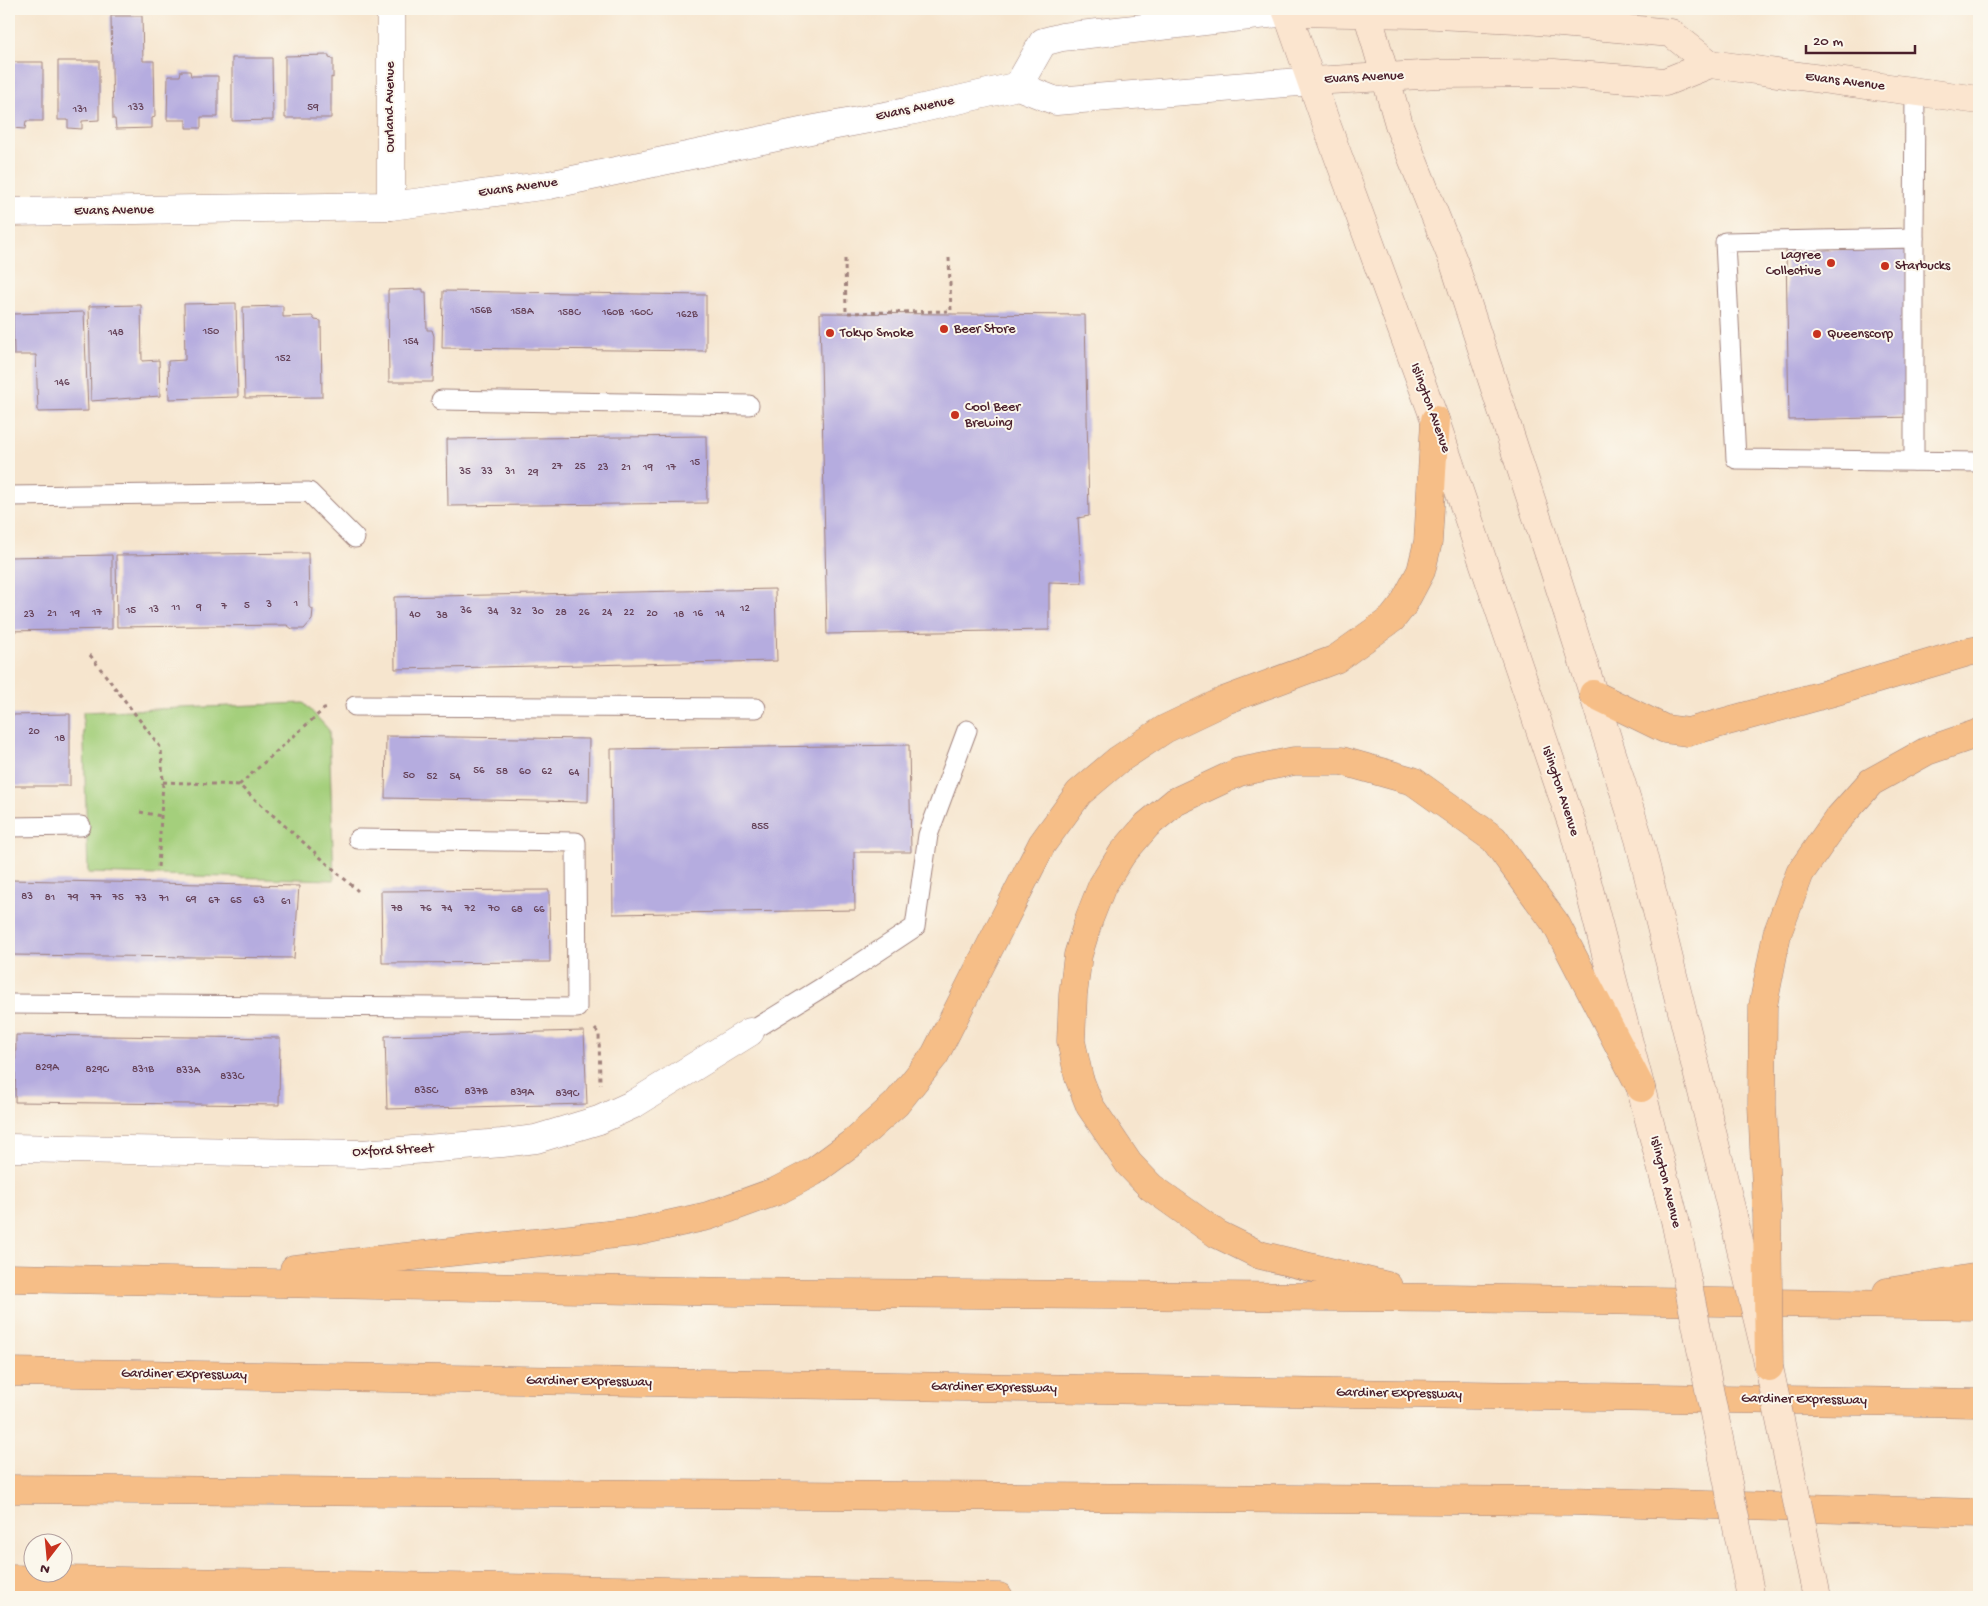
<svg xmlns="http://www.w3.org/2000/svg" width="1988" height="1606" font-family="'Gochi Hand',sans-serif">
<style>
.green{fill:#a4cf7c;stroke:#777754}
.building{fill:#b5acdf}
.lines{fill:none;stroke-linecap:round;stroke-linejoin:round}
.service-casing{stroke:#a0827c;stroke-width:21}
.minor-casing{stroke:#a0827c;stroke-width:29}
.tertiary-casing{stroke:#a0827c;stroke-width:29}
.secondary-casing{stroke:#a0827c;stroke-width:29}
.motorway-casing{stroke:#a0827c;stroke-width:29}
.path{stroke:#a0827c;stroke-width:3;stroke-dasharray:4 4;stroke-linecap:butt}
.service{stroke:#fff;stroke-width:19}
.minor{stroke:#fff;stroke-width:28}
.tertiary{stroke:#fff;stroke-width:28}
.secondary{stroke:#fbe5cf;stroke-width:28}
.motorway{stroke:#f6be87;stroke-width:28}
.secondary-bridge-casing{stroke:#a0827c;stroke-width:29;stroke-linecap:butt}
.motorway-bridge-casing{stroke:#a0827c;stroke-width:29;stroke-linecap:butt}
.secondary-bridge{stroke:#fbe5cf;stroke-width:28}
.motorway-bridge{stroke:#f6be87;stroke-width:28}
.poi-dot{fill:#c8321e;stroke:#fbf7ec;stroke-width:2}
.labels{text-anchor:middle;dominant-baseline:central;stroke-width:4;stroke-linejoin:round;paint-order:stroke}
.number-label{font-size:11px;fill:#654258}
.street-label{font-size:14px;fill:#4a1f2b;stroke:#fbf7ec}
.poi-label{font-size:14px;fill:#4a1f2b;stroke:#fbf7ec;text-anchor:start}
</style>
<rect width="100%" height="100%" fill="#fbf7ec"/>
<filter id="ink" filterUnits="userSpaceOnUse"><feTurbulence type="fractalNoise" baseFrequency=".02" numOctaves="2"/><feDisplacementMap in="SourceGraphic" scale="10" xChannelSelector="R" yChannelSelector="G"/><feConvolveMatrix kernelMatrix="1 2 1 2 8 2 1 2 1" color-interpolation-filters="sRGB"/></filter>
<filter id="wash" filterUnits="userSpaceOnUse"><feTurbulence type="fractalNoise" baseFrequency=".0096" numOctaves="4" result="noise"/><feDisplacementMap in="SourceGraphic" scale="20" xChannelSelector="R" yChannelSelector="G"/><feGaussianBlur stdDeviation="1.12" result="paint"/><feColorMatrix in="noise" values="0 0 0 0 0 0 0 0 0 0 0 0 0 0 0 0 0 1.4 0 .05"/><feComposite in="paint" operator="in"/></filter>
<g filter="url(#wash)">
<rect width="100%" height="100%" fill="#f6e5ce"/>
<polygon class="green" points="304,703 329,730 334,880 88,873 83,712"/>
<g id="blocks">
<g class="building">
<polygon points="111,16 142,16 143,61 154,61 155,117 152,118 152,128 116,129 115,119 113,119"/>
<polygon points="329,55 329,58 333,59 333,78 331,77 331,118 285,118 285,56"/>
<polygon points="232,58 272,58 273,120 232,121"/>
<polygon points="58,61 99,61 99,120 82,121 82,129 68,128 68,120 58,120"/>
<polygon points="9,62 43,62 43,121 26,121 25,129 11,128 11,122 9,122"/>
<polygon points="181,71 190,71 191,76 218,76 218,117 201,117 201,128 186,128 186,120 167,120 168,76 180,76"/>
<polygon points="1910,248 1913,417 1789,420 1786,250"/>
<polygon points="423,289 423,292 426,292 427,330 432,330 434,336 433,382 389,382 388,290"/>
<polygon points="443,291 706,295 706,351 442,348"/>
<polygon points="236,303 238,397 169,399 168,361 185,360 184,304"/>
<polygon points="141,305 142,361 159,360 160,396 91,401 89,306"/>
<polygon points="283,306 283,317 312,316 315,320 321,321 322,397 245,398 243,307"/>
<polygon points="84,312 88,411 38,412 36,355 14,355 13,314"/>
<polygon points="820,313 1085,315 1089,516 1078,518 1082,583 1049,582 1049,630 827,634"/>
<polygon points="9,348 10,348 12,420 9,420"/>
<polygon points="706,436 707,503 448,506 447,439"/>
<polygon points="308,553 309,607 313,609 312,620 304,629 292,629 287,625 117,627 116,555"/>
<polygon points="112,555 112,629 9,631 9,557"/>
<polygon points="775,589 777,661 395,669 394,597"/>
<polygon points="70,714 70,786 9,786 9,715"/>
<polygon points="386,736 589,739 588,802 385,798"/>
<polygon points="909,745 911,852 854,852 855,910 613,914 611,749"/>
<polygon points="10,880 299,886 294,958 10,955"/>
<polygon points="549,890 550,962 382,963 381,891"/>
<polygon points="584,1031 587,1104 387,1109 385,1036"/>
<polygon points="16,1035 280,1038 279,1105 15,1102"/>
</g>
</g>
</g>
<g filter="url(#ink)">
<use href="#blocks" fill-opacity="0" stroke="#a0827c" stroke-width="1"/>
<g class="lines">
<g class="service-casing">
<g id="service">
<polyline points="1915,91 1914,238 1725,242 1736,459 1979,462"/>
<polyline points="1914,238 1914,461"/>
<polyline points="441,400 749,405"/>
<polyline points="9,496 309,492 355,538"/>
<polyline points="355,706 756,708"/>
<polyline points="9,827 81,826"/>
<polyline points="9,1004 577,1008 576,842 358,839"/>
<polyline points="750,1032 847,972 915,927 928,835 967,730"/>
</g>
</g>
<g class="minor-casing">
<g id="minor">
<polyline points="391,9 391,206"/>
<polyline points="9,1148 362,1154 502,1143 536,1139 599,1120 634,1104 750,1032"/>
</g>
</g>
<g class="tertiary-casing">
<g id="tertiary">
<polyline points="1018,86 1043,42 1062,37 1287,12"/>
<polyline points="9,212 391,206 549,185 815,129 906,112 1018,86 1056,101 1312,81"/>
</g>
</g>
<g class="secondary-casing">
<g id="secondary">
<polyline points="1286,9 1327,126 1435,420 1573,827 1675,1220"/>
<polyline points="1366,9 1400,128 1454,263 1557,579 1639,839 1733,1216"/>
<polyline points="1287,12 1418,14 1517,19 1671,33 1710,64"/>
<polyline points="1312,81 1439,74 1554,73 1665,82 1710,64 1979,100"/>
</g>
</g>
<g class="motorway-casing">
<g id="motorway">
<polyline points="1593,694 1665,729 1688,732 1837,691 1968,652 1979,650"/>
<polyline points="1767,1210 1762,1105 1763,1006 1777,934 1800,873 1837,820 1871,782 1927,751 1979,733"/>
<polyline points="294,1269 635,1232 708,1216 777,1191 813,1172 851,1144 896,1104 935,1055 1042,844 1079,793 1118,760 1165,729 1226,700 1336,659 1392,619 1403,605 1421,571 1428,542 1435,420"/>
<polyline points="9,1278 736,1292 1448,1298 1979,1306"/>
<polyline points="1388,1286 1260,1255 1217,1234 1151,1187 1129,1164 1090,1106 1079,1078 1071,1041 1073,995 1078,955 1089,919 1102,886 1122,854 1147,825 1175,802 1239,772 1294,761 1342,761 1413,781 1494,839 1556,924 1641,1088"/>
<polyline points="1887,1292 1979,1277"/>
<polyline points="9,1372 1979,1403"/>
<polyline points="9,1489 1570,1501 1979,1513"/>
<polyline points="9,1579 999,1597"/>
</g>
</g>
<g class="path">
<polyline points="845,259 846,313 951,311 949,258"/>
<polyline points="90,655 161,748 163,782 158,868"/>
<polyline points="163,782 239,785 358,891"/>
<polyline points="239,785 324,709 329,708"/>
<polyline points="140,812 161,816"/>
<polyline points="595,1029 599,1034 600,1084"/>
</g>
<use href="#service" class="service"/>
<use href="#minor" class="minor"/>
<use href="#tertiary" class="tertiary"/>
<use href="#secondary" class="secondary"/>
<use href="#motorway" class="motorway"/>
<g class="secondary-bridge-casing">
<g id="secondary-bridge">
<polyline points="1733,1216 1769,1367 1817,1597"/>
<polyline points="1675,1220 1751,1597"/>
</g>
</g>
<g class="motorway-bridge-casing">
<polyline id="motorway-bridge" points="1767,1210 1769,1367"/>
</g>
<use href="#secondary-bridge" class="secondary-bridge"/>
<use href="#motorway-bridge" class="motorway-bridge"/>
</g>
</g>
<g class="poi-dot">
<circle cx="1831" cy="263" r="5"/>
<circle cx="1885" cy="266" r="5"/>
<circle cx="944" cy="329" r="5"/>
<circle cx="830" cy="333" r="5"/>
<circle cx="1817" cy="334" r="5"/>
<circle cx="955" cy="415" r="5"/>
</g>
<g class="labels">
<g class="number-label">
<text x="136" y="108">133</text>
<text x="313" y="108">59</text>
<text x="80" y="110">131</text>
<text x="481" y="311">156B</text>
<text x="522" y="312">158A</text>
<text x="569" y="313">158C</text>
<text x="613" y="313">160B</text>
<text x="641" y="313">160C</text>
<text x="687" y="315">162B</text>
<text x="211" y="332">150</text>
<text x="116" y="333">148</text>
<text x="411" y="342">154</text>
<text x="283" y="359">152</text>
<text x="62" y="383">146</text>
<text x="695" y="463">15</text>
<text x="557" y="467">27</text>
<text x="580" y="467">25</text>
<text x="603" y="468">23</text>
<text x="626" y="468">21</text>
<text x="648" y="468">19</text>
<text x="671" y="468">17</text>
<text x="465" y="472">35</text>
<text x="487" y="472">33</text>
<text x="510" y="472">31</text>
<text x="533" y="473">29</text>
<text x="296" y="604">1</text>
<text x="269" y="605">3</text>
<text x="247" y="606">5</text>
<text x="224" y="607">7</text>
<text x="176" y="608">11</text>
<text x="199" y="608">9</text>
<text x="745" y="609">12</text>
<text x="154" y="610">13</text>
<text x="131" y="611">15</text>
<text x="466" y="611">36</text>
<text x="493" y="612">34</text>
<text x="516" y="612">32</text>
<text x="538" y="612">30</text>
<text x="97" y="613">17</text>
<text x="561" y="613">28</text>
<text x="584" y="613">26</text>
<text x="607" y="613">24</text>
<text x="629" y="613">22</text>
<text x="52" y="614">21</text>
<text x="75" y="614">19</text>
<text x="652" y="614">20</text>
<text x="698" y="614">16</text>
<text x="720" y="614">14</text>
<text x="29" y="615">23</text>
<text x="415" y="615">40</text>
<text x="679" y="615">18</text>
<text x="442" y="616">38</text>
<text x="34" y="732">20</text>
<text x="60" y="739">18</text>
<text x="479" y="771">56</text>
<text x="502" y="772">58</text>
<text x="525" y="772">60</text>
<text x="547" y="772">62</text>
<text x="574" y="773">64</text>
<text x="409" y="776">50</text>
<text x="432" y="777">52</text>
<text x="455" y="777">54</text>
<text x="760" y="827">855</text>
<text x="27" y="897">83</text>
<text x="50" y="898">81</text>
<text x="73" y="898">79</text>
<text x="96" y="898">77</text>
<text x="118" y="898">75</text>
<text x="141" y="899">73</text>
<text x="164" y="899">71</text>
<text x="191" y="900">69</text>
<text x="214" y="901">67</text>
<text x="236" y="901">65</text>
<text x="259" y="901">63</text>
<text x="286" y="902">61</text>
<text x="397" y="909">78</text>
<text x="426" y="909">76</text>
<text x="447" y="909">74</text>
<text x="470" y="909">72</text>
<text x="494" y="909">70</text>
<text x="517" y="910">68</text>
<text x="539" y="910">66</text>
<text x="47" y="1068">829A</text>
<text x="97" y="1070">829C</text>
<text x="143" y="1070">831B</text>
<text x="188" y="1071">833A</text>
<text x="232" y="1077">833C</text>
<text x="426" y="1091">835C</text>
<text x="476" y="1092">837B</text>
<text x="522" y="1093">839A</text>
<text x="567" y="1094">839C</text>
</g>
<g class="street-label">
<text transform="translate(1364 78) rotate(-3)">Evans Avenue</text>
<text transform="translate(1845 82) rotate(7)">Evans Avenue</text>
<text transform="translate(390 107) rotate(-90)">Ourland Avenue</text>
<text transform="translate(915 109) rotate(-12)">Evans Avenue</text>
<text transform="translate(518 188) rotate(-8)">Evans Avenue</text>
<text transform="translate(114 211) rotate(-1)">Evans Avenue</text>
<text transform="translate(1430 408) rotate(70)">Islington Avenue</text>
<text transform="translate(1560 791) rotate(72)">Islington Avenue</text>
<text transform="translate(393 1151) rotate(-3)">Oxford Street</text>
<text transform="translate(1665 1182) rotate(76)">Islington Avenue</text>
<text transform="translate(184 1375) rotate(1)">Gardiner Expressway</text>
<text transform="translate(589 1382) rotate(1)">Gardiner Expressway</text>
<text transform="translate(994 1388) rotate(1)">Gardiner Expressway</text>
<text transform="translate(1399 1394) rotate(1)">Gardiner Expressway</text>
<text transform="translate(1804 1400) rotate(1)">Gardiner Expressway</text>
</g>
<g class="poi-label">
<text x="1821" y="255" text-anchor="end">Lagree<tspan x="1821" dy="16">Collective</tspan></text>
<text x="1895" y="266">Starbucks</text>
<text x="954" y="329">Beer Store</text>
<text x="840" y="333">Tokyo Smoke</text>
<text x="1827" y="334">Queenscorp</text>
<text x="965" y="407">Cool Beer<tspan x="965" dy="16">Brewing</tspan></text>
</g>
</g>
<rect width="1988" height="1606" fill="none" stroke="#fbf7ec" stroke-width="30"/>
<g transform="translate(48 1558) rotate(196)"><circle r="24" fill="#fbf7ec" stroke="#b4a19f"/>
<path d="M0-4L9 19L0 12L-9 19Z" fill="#c8321e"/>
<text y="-8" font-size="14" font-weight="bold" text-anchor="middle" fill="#4a1f2b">N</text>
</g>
<path d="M1806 45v8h109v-8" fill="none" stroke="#4a1f2b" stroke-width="2.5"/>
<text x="1813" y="45" font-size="15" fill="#4a1f2b" stroke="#fbf7ec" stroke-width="4" paint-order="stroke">20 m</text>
</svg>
